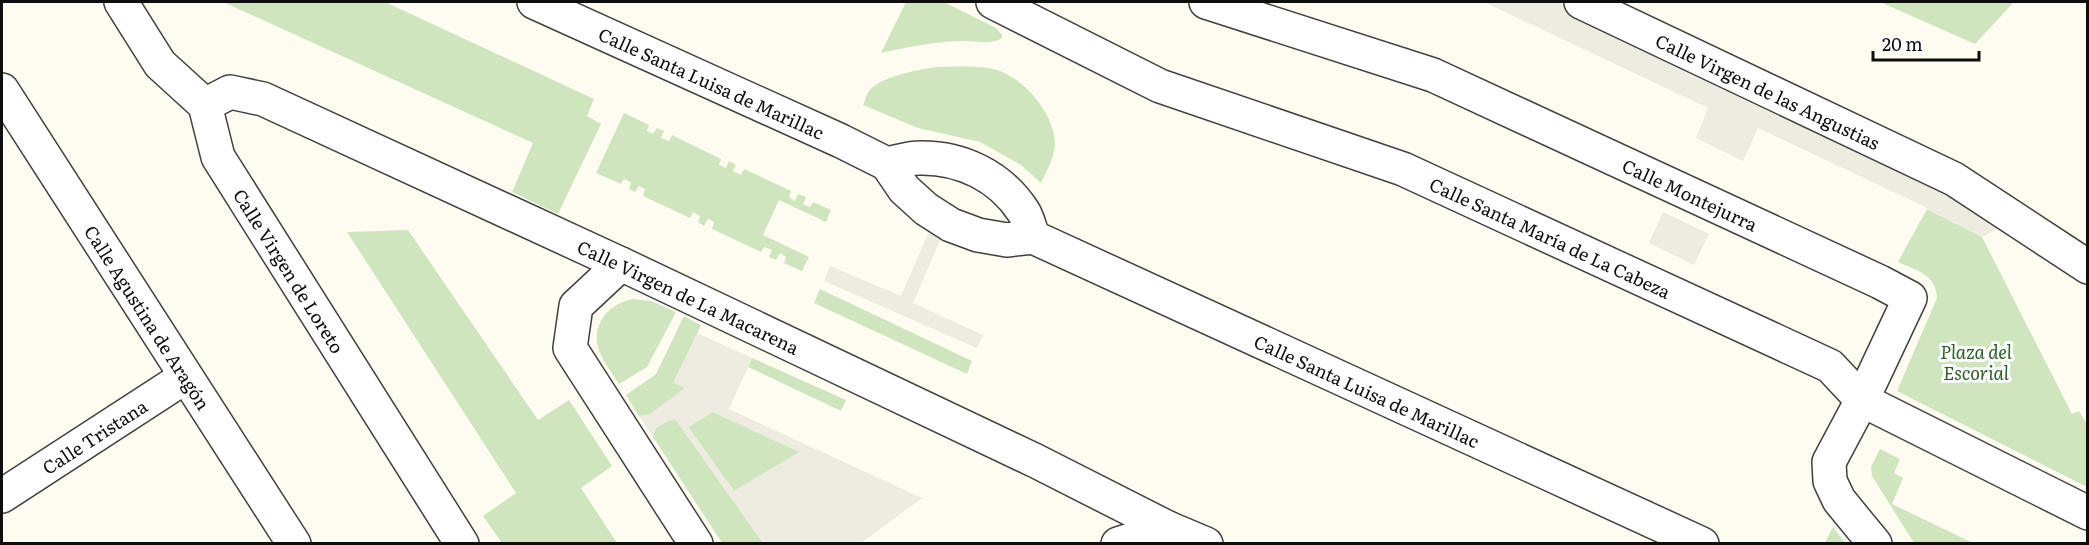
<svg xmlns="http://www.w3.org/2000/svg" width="2089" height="545" font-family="Literata,serif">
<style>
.green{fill:#cee5bd}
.plaza{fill:#eeece0;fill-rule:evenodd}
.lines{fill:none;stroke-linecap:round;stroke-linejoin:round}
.minor-casing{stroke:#414141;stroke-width:36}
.minor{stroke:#fff;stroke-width:33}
.labels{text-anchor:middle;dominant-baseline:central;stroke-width:6;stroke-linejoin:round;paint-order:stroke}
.street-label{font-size:18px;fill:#0e0e0e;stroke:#fff}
.park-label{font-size:18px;font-style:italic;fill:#2a6024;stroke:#fff}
</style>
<rect width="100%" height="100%" fill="#fefcf1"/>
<g class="green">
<polygon points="223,2 385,2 594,99 587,116 601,124 558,214 512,192 533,143"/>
<path d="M906 2H944L996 28 1002 35V38C993 45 976 41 965 41 936 41 909 47 881 53Z"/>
<polygon points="1880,2 2014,2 1975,44"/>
<path d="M936 67C954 67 975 65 993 69 1022 75 1055 114 1055 144 1054 158 1047 171 1041 183L1021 165 980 142 918 128 863 105C865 101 866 95 869 91 881 76 918 70 936 67Z"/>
<polygon points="624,113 649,125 647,131 653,134 657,128 664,131 661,138 669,141 672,135 721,159 719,165 726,168 729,161 736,165 733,171 741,175 744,169 791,191 789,197 795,201 798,194 806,197 803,204 810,207 813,202 831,210 826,222 779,200 763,235 809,257 802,271 784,263 786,257 780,253 776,260 769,257 772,250 764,247 761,252 712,229 714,222 708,219 704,226 698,222 700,216 693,212 690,218 643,196 645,189 639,186 635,192 629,189 631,182 624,179 621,184 596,173"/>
<path d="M1927 209 1982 237 2072 414 2079 411 2087 424V487L1897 391 1937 298C1936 274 1917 271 1898 262Z"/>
<polygon points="408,230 538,420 569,400 612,466 581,488 617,543 502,543 483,516 516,493 347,232"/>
<polygon points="820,289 972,361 967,374 814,303"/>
<path d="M632 299 651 301 676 312 647 367 619 384C605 362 586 342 604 316 612 306 621 302 632 299Z"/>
<polygon points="684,316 701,325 674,382 685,388 649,415 639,416 626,395 656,374"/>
<polygon points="752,358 846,400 841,411 748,367"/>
<polygon points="713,412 800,452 734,491 688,427"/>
<polygon points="671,419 676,420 763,543 722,543 653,437 656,428"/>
<polygon points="1880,449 1900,459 1894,473 1903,478 1892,504 1973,543 1914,543 1872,476 1871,467"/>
<polygon points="1833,527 1845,543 1825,543"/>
</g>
<g class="plaza">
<polygon points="1484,2 1558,2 1942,181 2005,225 1982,237 1917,203 1758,128 1743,161 1696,138 1708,108"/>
<polygon points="1663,212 1709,234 1694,265 1649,243"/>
<polygon points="930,229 943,234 913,303 983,335 977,348 824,281 830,266 901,296"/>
<path d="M697 333 752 358 729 409 922 498 861 543H763L676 420 667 421 656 428 653 437 639 416 649 415 685 388 674 383ZM713 412 799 452 734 491 688 427Z"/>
</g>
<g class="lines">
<g class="minor-casing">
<g id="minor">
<path id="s1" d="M121 2 160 64 205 105 218 157 462 544"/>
<path id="s2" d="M534 2 841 141 887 164 904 189 926 209 951 225 978 235 1007 240 1033 237 1702 544"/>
<path id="s3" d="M993 2 1160 86 1403 169 1830 366 1862 400 2088 513"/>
<path id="s4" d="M1206 2 1433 75 1880 282 1910 298 1862 400 1829 462 1830 481 1839 500 1875 544"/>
<path id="s5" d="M1581 2 1954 179 2088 267"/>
<path id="s6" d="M2 90 294 544"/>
<path id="s7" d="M205 105 230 92 263 99 621 264 1036 461 1168 528 1206 544"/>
<path d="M887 164C897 162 909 158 919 158 961 157 1000 176 1023 211 1028 218 1030 229 1033 237"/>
<polyline points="621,264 576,306 570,348 696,544"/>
<path id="s8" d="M2 496 185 377"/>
<polyline points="1118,544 1168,528"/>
</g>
</g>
<use href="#minor" class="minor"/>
</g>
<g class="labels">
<g class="street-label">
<text stroke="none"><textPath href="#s2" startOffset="195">Calle Santa Luisa de Marillac</textPath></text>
<text stroke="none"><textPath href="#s5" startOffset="207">Calle Virgen de las Angustias</textPath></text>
<text stroke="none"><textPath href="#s4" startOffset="522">Calle Montejurra</textPath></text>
<text stroke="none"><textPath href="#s3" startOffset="606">Calle Santa María de La Cabeza</textPath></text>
<text stroke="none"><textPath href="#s1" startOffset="322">Calle Virgen de Loreto</textPath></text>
<text stroke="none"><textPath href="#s7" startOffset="531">Calle Virgen de La Macarena</textPath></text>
<text stroke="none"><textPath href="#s6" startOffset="270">Calle Agustina de Aragón</textPath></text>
<text stroke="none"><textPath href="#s2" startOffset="930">Calle Santa Luisa de Marillac</textPath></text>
<text stroke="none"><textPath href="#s8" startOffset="110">Calle Tristana</textPath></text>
</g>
<g class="park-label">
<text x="1976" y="351">Plaza del<tspan x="1976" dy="21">Escorial</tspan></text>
</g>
</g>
<rect width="2089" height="545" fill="none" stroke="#0e0e0e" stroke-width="6"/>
<path d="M1873 51v9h106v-9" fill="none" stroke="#0e0e0e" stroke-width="3"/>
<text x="1882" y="51" font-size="18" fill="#0e0e0e" stroke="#ffffff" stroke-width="4.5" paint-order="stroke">20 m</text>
</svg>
